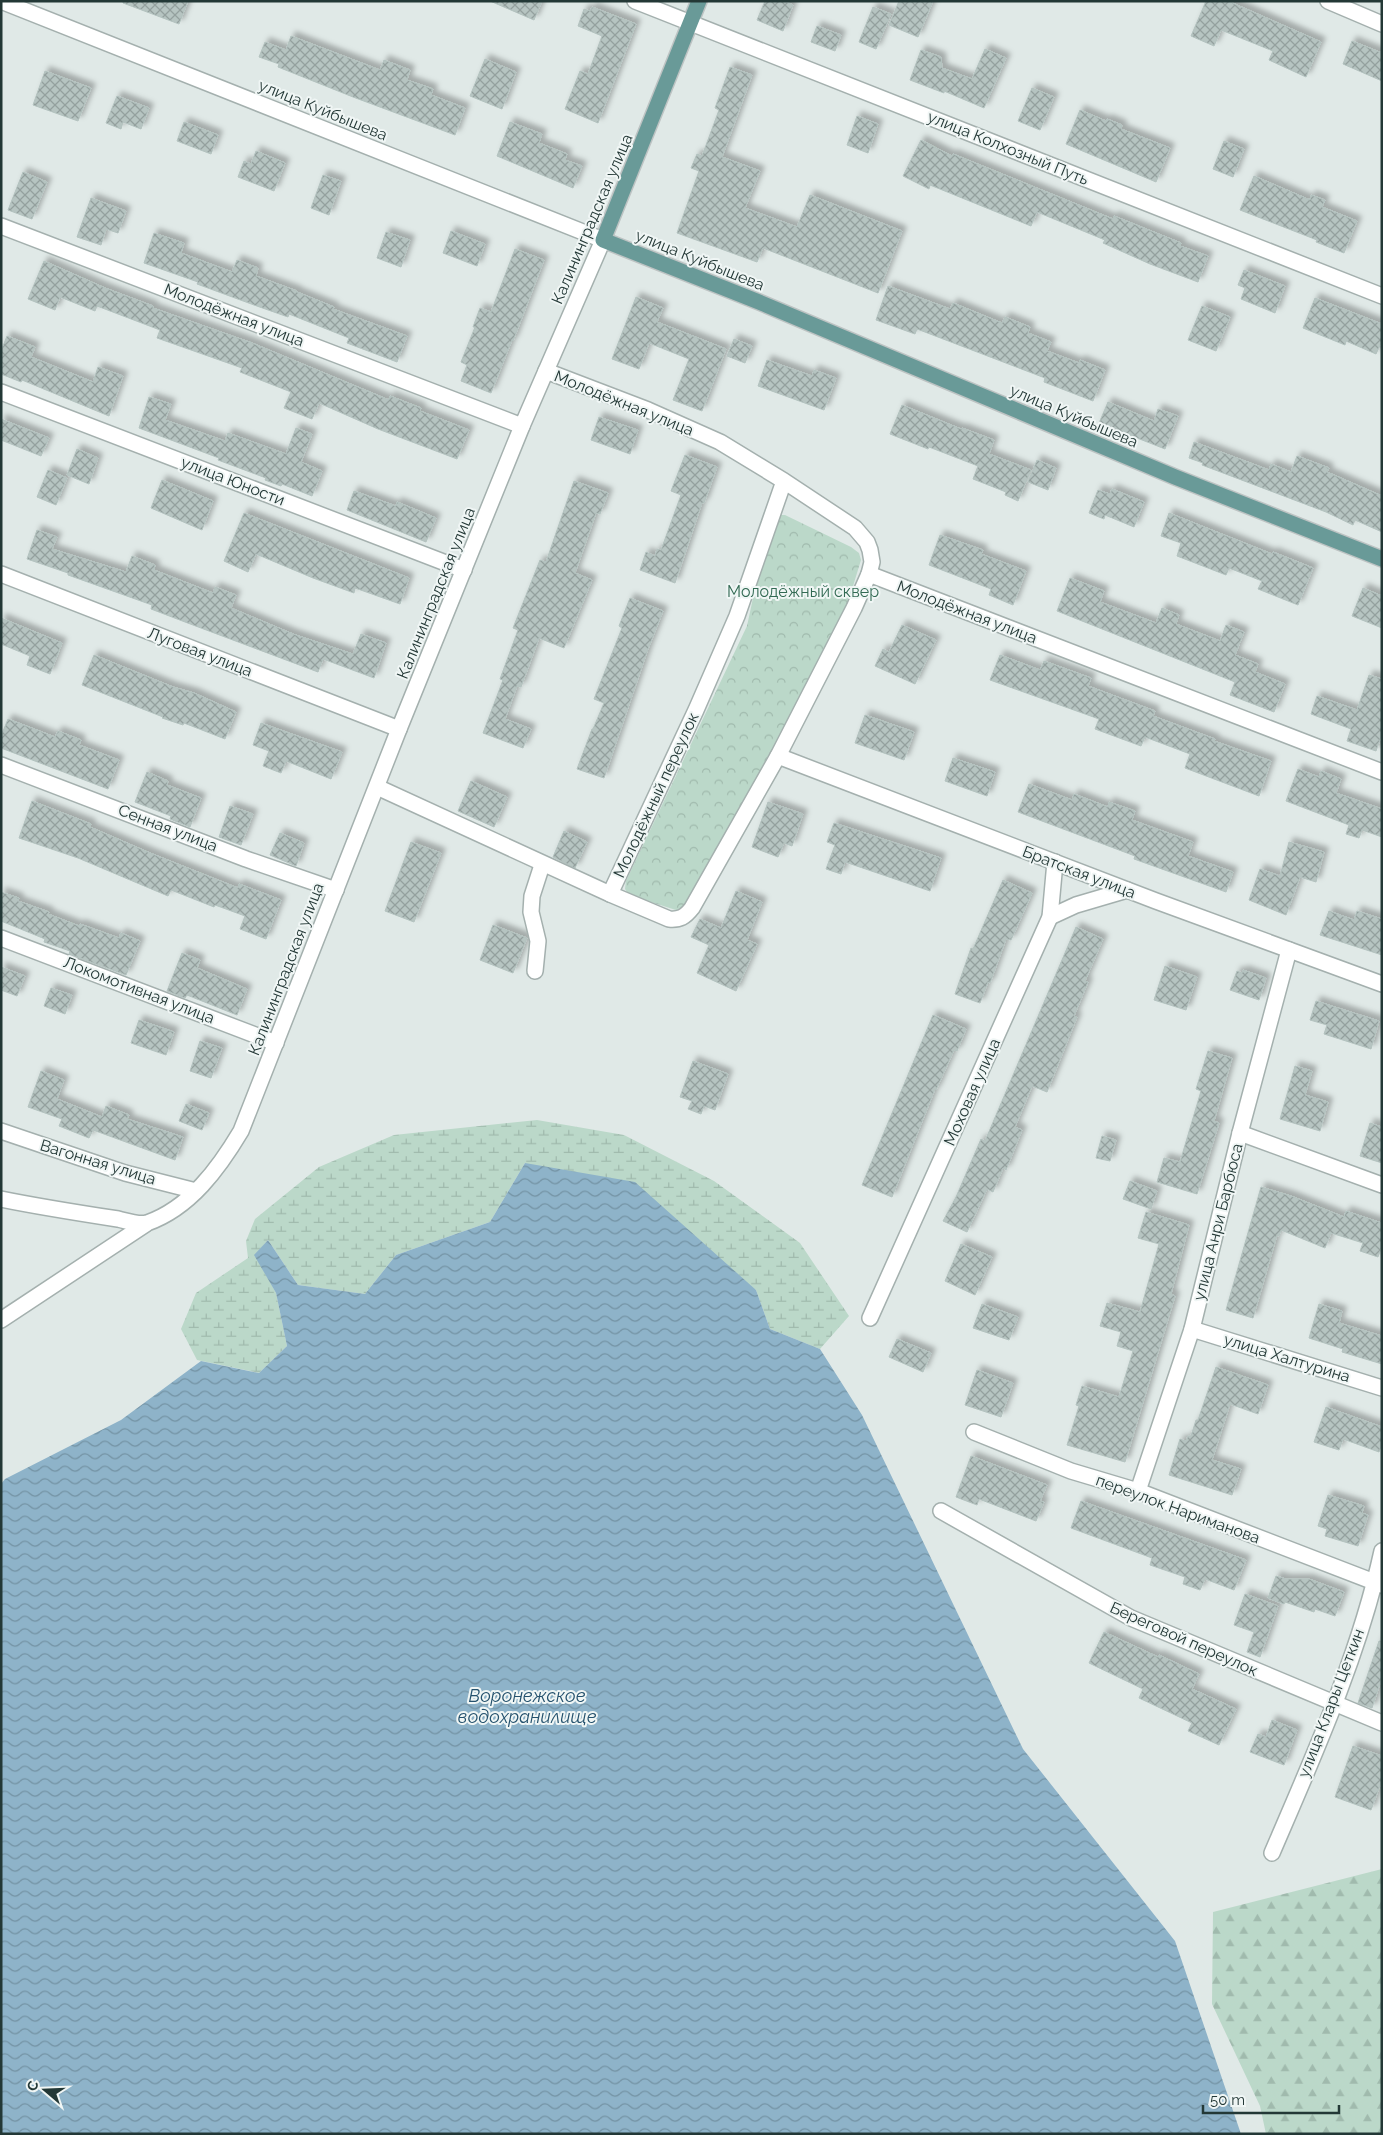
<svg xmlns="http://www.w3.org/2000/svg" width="1383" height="2135" font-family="Raleway,sans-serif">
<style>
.forest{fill:url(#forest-firs)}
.wetland{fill:url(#wetland-marsh)}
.park{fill:url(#park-crowns)}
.water{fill:url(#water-waves)}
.building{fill:url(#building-cross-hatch);stroke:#b3c2bf;filter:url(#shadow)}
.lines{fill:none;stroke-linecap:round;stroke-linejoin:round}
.minor-casing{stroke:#a4b0ae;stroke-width:18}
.major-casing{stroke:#bdc3c3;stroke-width:18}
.minor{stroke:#fff;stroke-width:15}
.major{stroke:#699a98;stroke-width:15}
.labels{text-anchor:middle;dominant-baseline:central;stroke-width:4;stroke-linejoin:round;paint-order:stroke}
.street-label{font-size:16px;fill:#233836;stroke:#f0f6f5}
.park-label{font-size:16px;fill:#326a53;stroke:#f0f6f5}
.water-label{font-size:18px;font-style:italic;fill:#24516d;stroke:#f0f6f5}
</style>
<defs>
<pattern id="forest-firs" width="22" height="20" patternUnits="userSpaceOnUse" patternTransform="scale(1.25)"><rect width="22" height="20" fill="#bbd8c9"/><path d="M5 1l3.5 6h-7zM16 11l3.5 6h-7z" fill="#a0baad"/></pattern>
<pattern id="wetland-marsh" width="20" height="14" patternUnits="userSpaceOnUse" patternTransform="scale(1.25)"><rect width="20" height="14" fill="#bbd8c9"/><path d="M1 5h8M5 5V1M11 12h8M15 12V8" fill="none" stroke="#a0baad"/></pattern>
<pattern id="park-crowns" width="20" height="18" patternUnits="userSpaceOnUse" patternTransform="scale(1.25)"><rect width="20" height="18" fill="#bbd8c9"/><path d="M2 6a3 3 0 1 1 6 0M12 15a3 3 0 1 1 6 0" fill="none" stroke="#a0baad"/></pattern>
<pattern id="water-waves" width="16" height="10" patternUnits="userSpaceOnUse" patternTransform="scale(1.25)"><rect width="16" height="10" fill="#8eb3c9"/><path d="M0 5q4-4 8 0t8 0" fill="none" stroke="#7493a4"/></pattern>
<pattern id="building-cross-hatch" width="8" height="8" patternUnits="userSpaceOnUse" patternTransform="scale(1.25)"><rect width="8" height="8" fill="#b6c4c1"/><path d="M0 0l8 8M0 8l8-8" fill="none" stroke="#94a09e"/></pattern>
<filter id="shadow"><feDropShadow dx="4.5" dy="-4.5" stdDeviation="2.5" flood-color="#0004"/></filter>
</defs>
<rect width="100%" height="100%" fill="#e0e9e7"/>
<polygon class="forest" points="1382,1869 1382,2134 1266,2134 1260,2106 1212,2004 1213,1912"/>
<polygon class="wetland" points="537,1120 624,1135 714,1181 800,1243 849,1316 820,1349 770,1329 756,1290 525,1163 490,1222 396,1255 365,1294 298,1285 268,1240 255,1255 276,1293 287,1346 259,1373 197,1360 181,1329 196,1293 248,1258 246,1241 255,1219 319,1167 394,1135"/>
<polygon class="park" points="781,515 785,515 851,547 859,553 861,560 846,609 787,731 768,756 709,870 686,908 679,911 629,895 625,889 626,881 747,626 756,584 777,518"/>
<polygon class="water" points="525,1163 635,1182 756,1290 770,1329 820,1349 862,1415 1023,1749 1175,1941 1241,2134 1,2134 1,1484 5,1479 121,1420 201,1361 259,1373 287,1346 276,1293 254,1255 268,1240 298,1285 365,1294 396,1255 490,1222"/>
<g class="building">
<polygon points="123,1 188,1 179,24 123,3"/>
<polygon points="490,1 542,1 534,20"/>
<polygon points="765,1 784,1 793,5 783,31 757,20"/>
<polygon points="899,1 933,1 918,37 889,25"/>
<polygon points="1206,1 1228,1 1321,42 1306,77 1269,60 1273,51 1221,30 1214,46 1191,36"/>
<polygon points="592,7 636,24 598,123 565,109 580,71 588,74 602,36 578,26 584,9 590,11"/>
<polygon points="873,7 891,14 876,49 859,42"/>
<polygon points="817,26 841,35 835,51 811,42"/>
<polygon points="291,36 380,70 384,60 410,70 407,80 433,89 431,95 465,108 455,135 353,97 278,67 279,64 259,57 265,42 286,50"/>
<polygon points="1352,41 1382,53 1382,81 1343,64"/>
<polygon points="985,49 1006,58 984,108 944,91 944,93 910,80 921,50 941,57 942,68 972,79"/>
<polygon points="485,59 516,72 502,109 470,96"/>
<polygon points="730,67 752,75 722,157 760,171 745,208 797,227 810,195 902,231 878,293 763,248 757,262 677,233 699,171 691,168 697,154 702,156 719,110 715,108"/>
<polygon points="45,71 91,88 78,121 33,105"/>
<polygon points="1032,88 1054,97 1040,130 1018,121"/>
<polygon points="117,96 149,108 141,129 123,122 121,129 106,123"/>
<polygon points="1080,110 1106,121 1107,119 1122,125 1121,129 1170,148 1156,182 1066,144"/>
<polygon points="857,116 878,124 868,153 847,145"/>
<polygon points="184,122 218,135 211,154 177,141"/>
<polygon points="510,122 542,134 539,143 567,154 565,160 582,166 573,188 497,156"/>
<polygon points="921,140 952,156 953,154 1113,219 1114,216 1181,243 1180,246 1208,256 1198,282 1150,264 1103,243 1105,240 1037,212 1031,226 930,185 929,189 903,176"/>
<polygon points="1224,141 1244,149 1233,177 1213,169"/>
<polygon points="256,151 285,163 274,191 238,177 244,161 251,164"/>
<polygon points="23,172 47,182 32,219 8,210"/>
<polygon points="323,175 341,181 329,215 311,208"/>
<polygon points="1254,176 1310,200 1311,195 1325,200 1322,207 1357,221 1344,253 1316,242 1317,240 1240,210"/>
<polygon points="91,198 126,211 118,233 106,229 101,245 77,237"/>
<polygon points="451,231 485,244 477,266 443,253"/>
<polygon points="386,232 410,240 401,267 377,258"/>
<polygon points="154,233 184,243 181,253 232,272 237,260 258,268 256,276 297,291 297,292 334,307 333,309 407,336 397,362 347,343 349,338 289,314 288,317 254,305 197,284 198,282 144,263"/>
<polygon points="515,249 544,260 513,341 512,340 491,393 461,381 467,365 461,362 475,327 473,327 480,308 491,312"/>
<polygon points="44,261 105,288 153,306 153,308 252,343 389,400 390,396 421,408 420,411 469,430 457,459 378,429 319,403 312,419 284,408 291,392 240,372 242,368 157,338 160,330 97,306 95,311 60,297 55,310 28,299"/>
<polygon points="1244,270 1285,286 1275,313 1241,299 1245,288 1238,285"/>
<polygon points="888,286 950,309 953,303 1002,323 1005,317 1030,327 1028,333 1051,342 1047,351 1079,363 1080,360 1105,370 1093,401 1044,382 1045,378 917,329 915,334 876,320"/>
<polygon points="636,297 663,308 657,322 726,349 702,411 673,400 689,359 649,343 639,369 612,359"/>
<polygon points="1315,298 1382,324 1382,341 1376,354 1346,341 1345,345 1303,328"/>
<polygon points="1202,306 1230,317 1216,351 1188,340"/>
<polygon points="7,336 35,347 31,357 93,382 98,367 123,376 109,416 22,380 21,382 1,374 1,351"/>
<polygon points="734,339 752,346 745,363 727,356"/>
<polygon points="767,360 812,376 814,370 836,378 824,410 758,386"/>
<polygon points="149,397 171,404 165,420 225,441 228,433 286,454 296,428 312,434 301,462 322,471 312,496 282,484 281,486 265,480 266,478 218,460 219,458 139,428"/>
<polygon points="1108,402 1154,421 1158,409 1178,416 1165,449 1099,423"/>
<polygon points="902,405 961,429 962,428 994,440 989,454 1031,470 1018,501 1005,495 1006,492 973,479 978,466 929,447 928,449 890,434"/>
<polygon points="599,417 638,430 630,454 591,440"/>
<polygon points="1,419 49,438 41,456 1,440"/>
<polygon points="1194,442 1269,470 1271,464 1291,472 1297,456 1329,468 1327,472 1382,496 1382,532 1355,520 1353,525 1326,512 1202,465 1203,463 1189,458"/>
<polygon points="77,449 98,458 89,484 67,475"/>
<polygon points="685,455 717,467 704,503 702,503 675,583 640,570 646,552 655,556 657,549 661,550 681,495 671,491"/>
<polygon points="1037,460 1056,468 1048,490 1028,482"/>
<polygon points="48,470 67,478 56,505 37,497"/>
<polygon points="162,480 213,501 202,530 151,508"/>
<polygon points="574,481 608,493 600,514 596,513 575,573 592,580 564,648 539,638 521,687 517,686 505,719 531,729 523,748 483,733 503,680 500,679 518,630 513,628 540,560 546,562"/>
<polygon points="1112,489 1144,502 1134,527 1105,515 1104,519 1089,513 1098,490 1110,494"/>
<polygon points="354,491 396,506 397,502 436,518 426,542 347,510"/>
<polygon points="244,513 409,578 400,604 355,588 354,593 313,578 256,554 248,572 224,561"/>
<polygon points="1169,513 1272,554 1273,552 1313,568 1298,605 1258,589 1262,581 1229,568 1226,575 1177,556 1181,543 1161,536"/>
<polygon points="37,530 57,537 52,549 126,572 132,556 155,565 154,570 213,593 215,587 236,595 231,608 293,634 353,654 361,634 386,643 374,678 323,659 318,672 185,622 151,609 152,605 68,575 68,573 27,559"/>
<polygon points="940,535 983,550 981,554 1026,571 1013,605 989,595 991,589 929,565"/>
<polygon points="1070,578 1104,591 1100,602 1156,623 1162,608 1179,615 1176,624 1220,641 1226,625 1244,632 1235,655 1258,664 1255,672 1285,684 1274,712 1230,695 1235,682 1057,611"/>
<polygon points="1363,588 1382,596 1382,628 1352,616"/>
<polygon points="630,598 663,611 648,649 604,778 577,769 592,729 593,729 604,703 594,699 622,628 619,626"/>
<polygon points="1,618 62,643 50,674 27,665 30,656 1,644"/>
<polygon points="902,625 936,640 915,684 875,666 883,649 889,652"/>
<polygon points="94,655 173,687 194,693 236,712 225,739 184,723 183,725 162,718 163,717 82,685"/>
<polygon points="1000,655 1040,670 1044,661 1091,678 1088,686 1155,711 1153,716 1215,739 1214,741 1271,761 1259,796 1185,768 1190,754 1145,737 1141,746 1095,729 1099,719 990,680"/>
<polygon points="1369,675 1382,679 1382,734 1376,751 1347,741 1351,729 1311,714 1317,696 1357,710"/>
<polygon points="865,715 914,732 904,760 855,743"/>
<polygon points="8,719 55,737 58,731 81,740 79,745 119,760 108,789 1,748 1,736"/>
<polygon points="261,723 342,752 331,779 286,761 281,773 263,766 269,751 253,745"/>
<polygon points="953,758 995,772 987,796 945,781"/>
<polygon points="1298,769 1319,777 1321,771 1341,779 1336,793 1382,809 1382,837 1362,830 1359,838 1346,834 1349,825 1286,801"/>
<polygon points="147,772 168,781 167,785 201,798 190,827 170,819 171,816 135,802"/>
<polygon points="471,781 507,797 494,827 458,811"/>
<polygon points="1029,784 1072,800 1074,794 1108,807 1109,802 1135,811 1132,820 1193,842 1188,856 1233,872 1226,892 1134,859 1135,856 1018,812"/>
<polygon points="32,801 91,824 90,827 150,853 238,888 239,884 281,900 266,939 240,929 245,916 215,905 214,907 171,890 168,896 78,858 19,838"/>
<polygon points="768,802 803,814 792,846 784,843 778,857 752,847"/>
<polygon points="230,806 253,814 241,845 219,837"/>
<polygon points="834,823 941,858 930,891 845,862 841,874 826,869 835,845 827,842"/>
<polygon points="564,831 587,842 575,868 553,857"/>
<polygon points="280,833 304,843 296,866 270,855"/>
<polygon points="411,842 441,853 414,922 385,911"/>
<polygon points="1289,842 1324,852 1316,882 1300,877 1286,915 1249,900 1260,869 1280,876"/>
<polygon points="1003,880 1032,893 1011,940 1006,939 990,983 988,982 980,1003 955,994 971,948 973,949"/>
<polygon points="736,891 762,902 747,940 757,944 736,991 697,973 709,945 691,937 700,919 721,928"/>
<polygon points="1,892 19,898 18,901 49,912 48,914 79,926 80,924 119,938 121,933 140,941 126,975 69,954 70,951 44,942 45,939 1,921"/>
<polygon points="1329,911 1354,920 1357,911 1382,919 1382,955 1320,935"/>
<polygon points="493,925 527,938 513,973 480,960"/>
<polygon points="1076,927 1103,939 1085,981 1088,982 1074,1016 1077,1017 1047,1092 1032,1086 1015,1127 1022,1130 1006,1170 1003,1168 993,1192 987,1189 967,1232 943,1221 956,1197 981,1139 985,1141"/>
<polygon points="182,953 200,960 197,968 247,989 237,1015 187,995 185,998 167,991"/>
<polygon points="1165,966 1197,977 1186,1010 1154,1000"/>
<polygon points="1,967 25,976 17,996 1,990"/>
<polygon points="1243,970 1266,978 1259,1000 1230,990 1237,971 1242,973"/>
<polygon points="51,988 72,995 65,1014 44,1006"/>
<polygon points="1316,1001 1379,1021 1371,1049 1324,1034 1327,1025 1310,1020"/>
<polygon points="933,1015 966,1029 957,1051 954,1050 936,1090 935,1089 892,1197 862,1185"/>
<polygon points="139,1020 174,1032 166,1055 131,1043"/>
<polygon points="200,1041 222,1048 211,1078 190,1071"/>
<polygon points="1208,1051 1232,1058 1214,1121 1219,1123 1197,1194 1157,1182 1164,1158 1180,1162 1201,1091 1196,1089"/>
<polygon points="693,1061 728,1074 715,1110 704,1106 701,1114 688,1109 692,1101 680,1097"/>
<polygon points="1295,1066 1312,1071 1305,1095 1328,1102 1320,1131 1280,1119"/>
<polygon points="41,1071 64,1080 57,1099 102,1117 106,1106 129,1115 127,1119 183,1137 175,1160 93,1130 89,1138 59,1126 62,1119 28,1107"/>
<polygon points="186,1104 209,1113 202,1130 179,1121"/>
<polygon points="1370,1123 1382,1127 1382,1163 1360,1156"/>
<polygon points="1102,1136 1116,1140 1110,1161 1096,1158"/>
<polygon points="1130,1181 1157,1191 1151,1209 1123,1199"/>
<polygon points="1261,1187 1291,1196 1344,1217 1346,1211 1382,1223 1382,1246 1378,1257 1360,1251 1363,1243 1331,1233 1325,1248 1281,1230 1279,1236 1277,1235 1253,1318 1226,1310"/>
<polygon points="1146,1212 1189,1225 1171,1294 1175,1296 1125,1462 1067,1445 1079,1406 1076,1405 1082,1386 1119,1397 1133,1351 1117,1346 1121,1332 1100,1326 1107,1303 1140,1312 1159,1244 1138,1238"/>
<polygon points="961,1244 992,1257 975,1295 945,1281"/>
<polygon points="982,1304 1018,1317 1009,1340 973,1328"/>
<polygon points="1319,1304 1342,1311 1339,1323 1382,1336 1382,1364 1342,1352 1343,1349 1309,1338"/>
<polygon points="897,1339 931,1353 923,1372 889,1357"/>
<polygon points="1216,1367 1268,1385 1258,1414 1230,1404 1212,1460 1241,1469 1232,1495 1169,1475 1180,1439 1186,1441 1188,1436 1191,1436 1196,1420 1198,1420"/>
<polygon points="977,1370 1013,1383 1001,1417 965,1405"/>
<polygon points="1326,1407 1382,1427 1382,1444 1379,1452 1343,1439 1339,1450 1314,1442"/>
<polygon points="971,1456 1047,1485 1040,1501 1044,1502 1036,1521 979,1499 977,1505 956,1497"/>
<polygon points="1328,1495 1364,1506 1362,1513 1368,1515 1358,1546 1325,1536 1327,1529 1318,1526"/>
<polygon points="1081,1501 1246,1560 1234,1590 1205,1579 1200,1590 1183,1584 1185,1577 1150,1565 1152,1558 1071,1528"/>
<polygon points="1276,1576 1286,1579 1309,1579 1344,1592 1335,1616 1315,1609 1314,1612 1285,1602 1284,1604 1268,1598"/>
<polygon points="1245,1594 1278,1606 1260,1657 1247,1652 1254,1632 1234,1625"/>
<polygon points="1104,1632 1158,1657 1159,1655 1199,1674 1192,1689 1236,1709 1219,1745 1188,1731 1192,1723 1139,1698 1143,1689 1089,1663"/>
<polygon points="1379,1641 1382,1641 1382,1677 1372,1708 1358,1703"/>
<polygon points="1272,1720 1297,1730 1284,1765 1250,1752 1258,1734 1266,1737"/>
<polygon points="1353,1746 1382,1756 1382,1780 1371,1810 1335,1797"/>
</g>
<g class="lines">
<g class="minor-casing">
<g id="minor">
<path d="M1 1 603 240 522 426 399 729 241 1131C219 1168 190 1208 147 1223 140 1225 126 1221 118 1219 79 1213 40 1207 1 1199"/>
<polyline points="635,1 1382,296"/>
<polyline points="1328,1 1382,24"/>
<polyline points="1,226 522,426"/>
<path d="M546 371 648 410 720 442 784 481 855 528 867 542 870 550 872 562 869 574 854 608 778 756 692 908C685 917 680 920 669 919L610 894 696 710 737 616 784 481"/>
<polyline points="1,392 464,570"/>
<polyline points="1,574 399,729"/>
<polyline points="869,574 1382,772"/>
<polyline points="778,756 1156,901 1382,984"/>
<polyline points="1,765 246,859 336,890"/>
<polyline points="377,787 610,894"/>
<polyline points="1050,917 1076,905 1127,890"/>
<polyline points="1,938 276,1043"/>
<polyline points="535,971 538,941 531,912 532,896 542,865"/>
<polyline points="1,1131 125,1173 196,1191"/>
<polyline points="1240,1133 1382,1185"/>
<polyline points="870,1318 1050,917 1055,862"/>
<polyline points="1,1320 146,1224"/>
<polyline points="1192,1329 1382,1388"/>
<polyline points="974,1432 1071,1471 1138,1491 1382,1585"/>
<polyline points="1138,1491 1192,1329 1240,1133 1289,950"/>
<polyline points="941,1511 1131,1618 1382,1723"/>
<path d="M1272 1853C1314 1755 1359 1656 1382 1551"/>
</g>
</g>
<g class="major-casing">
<polyline id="major" points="699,1 603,240 759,302 1175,477 1382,559"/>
</g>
<use href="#minor" class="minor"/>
<use href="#major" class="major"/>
</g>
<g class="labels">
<g class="street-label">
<text transform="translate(323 110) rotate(22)">улица Куйбышева</text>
<text transform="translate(1008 148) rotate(22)">улица Колхозный Путь</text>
<text transform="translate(592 219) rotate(-67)">Калининградская улица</text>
<text transform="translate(700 260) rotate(22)">улица Куйбышева</text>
<text transform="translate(234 315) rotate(21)">Молодёжная улица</text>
<text transform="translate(624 403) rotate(22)">Молодёжная улица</text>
<text transform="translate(1074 416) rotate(23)">улица Куйбышева</text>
<text transform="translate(233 481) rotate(21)">улица Юности</text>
<text transform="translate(436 593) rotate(-68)">Калининградская улица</text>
<text transform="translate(967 612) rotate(21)">Молодёжная улица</text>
<text transform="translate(200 652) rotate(21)">Луговая улица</text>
<text transform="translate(656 795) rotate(-65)">Молодёжный переулок</text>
<text transform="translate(168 828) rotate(21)">Сенная улица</text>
<text transform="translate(1079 872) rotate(21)">Братская улица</text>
<text transform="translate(286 969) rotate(-69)">Калининградская улица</text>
<text transform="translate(139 990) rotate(21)">Локомотивная улица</text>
<text transform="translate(972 1092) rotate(-66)">Моховая улица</text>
<text transform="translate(98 1162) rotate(17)">Вагонная улица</text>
<text transform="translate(1218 1222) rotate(-76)">улица Анри Барбюса</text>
<text transform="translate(1287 1358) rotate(17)">улица Халтурина</text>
<text transform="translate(1178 1509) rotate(20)">переулок Нариманова</text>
<text transform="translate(1184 1639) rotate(24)">Береговой переулок</text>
<text transform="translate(1331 1703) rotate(-69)">улица Клары Цеткин</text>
</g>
<g class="park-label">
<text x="803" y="591">Молодёжный сквер</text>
</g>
<g class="water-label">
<text x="527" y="1695">Воронежское<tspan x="527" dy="21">водохранилище</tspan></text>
</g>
</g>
<rect width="1383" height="2135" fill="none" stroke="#233836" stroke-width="5"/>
<g transform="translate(45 2090) rotate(289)" stroke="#f0f6f5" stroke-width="4" paint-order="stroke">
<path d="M0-4L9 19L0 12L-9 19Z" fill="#233836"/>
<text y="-8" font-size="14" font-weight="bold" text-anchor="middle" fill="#233836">С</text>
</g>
<path d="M1203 2105v8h136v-8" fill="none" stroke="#233836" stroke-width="2.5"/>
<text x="1210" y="2105" font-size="15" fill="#233836" stroke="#f0f6f5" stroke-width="4" paint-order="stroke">50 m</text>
</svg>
